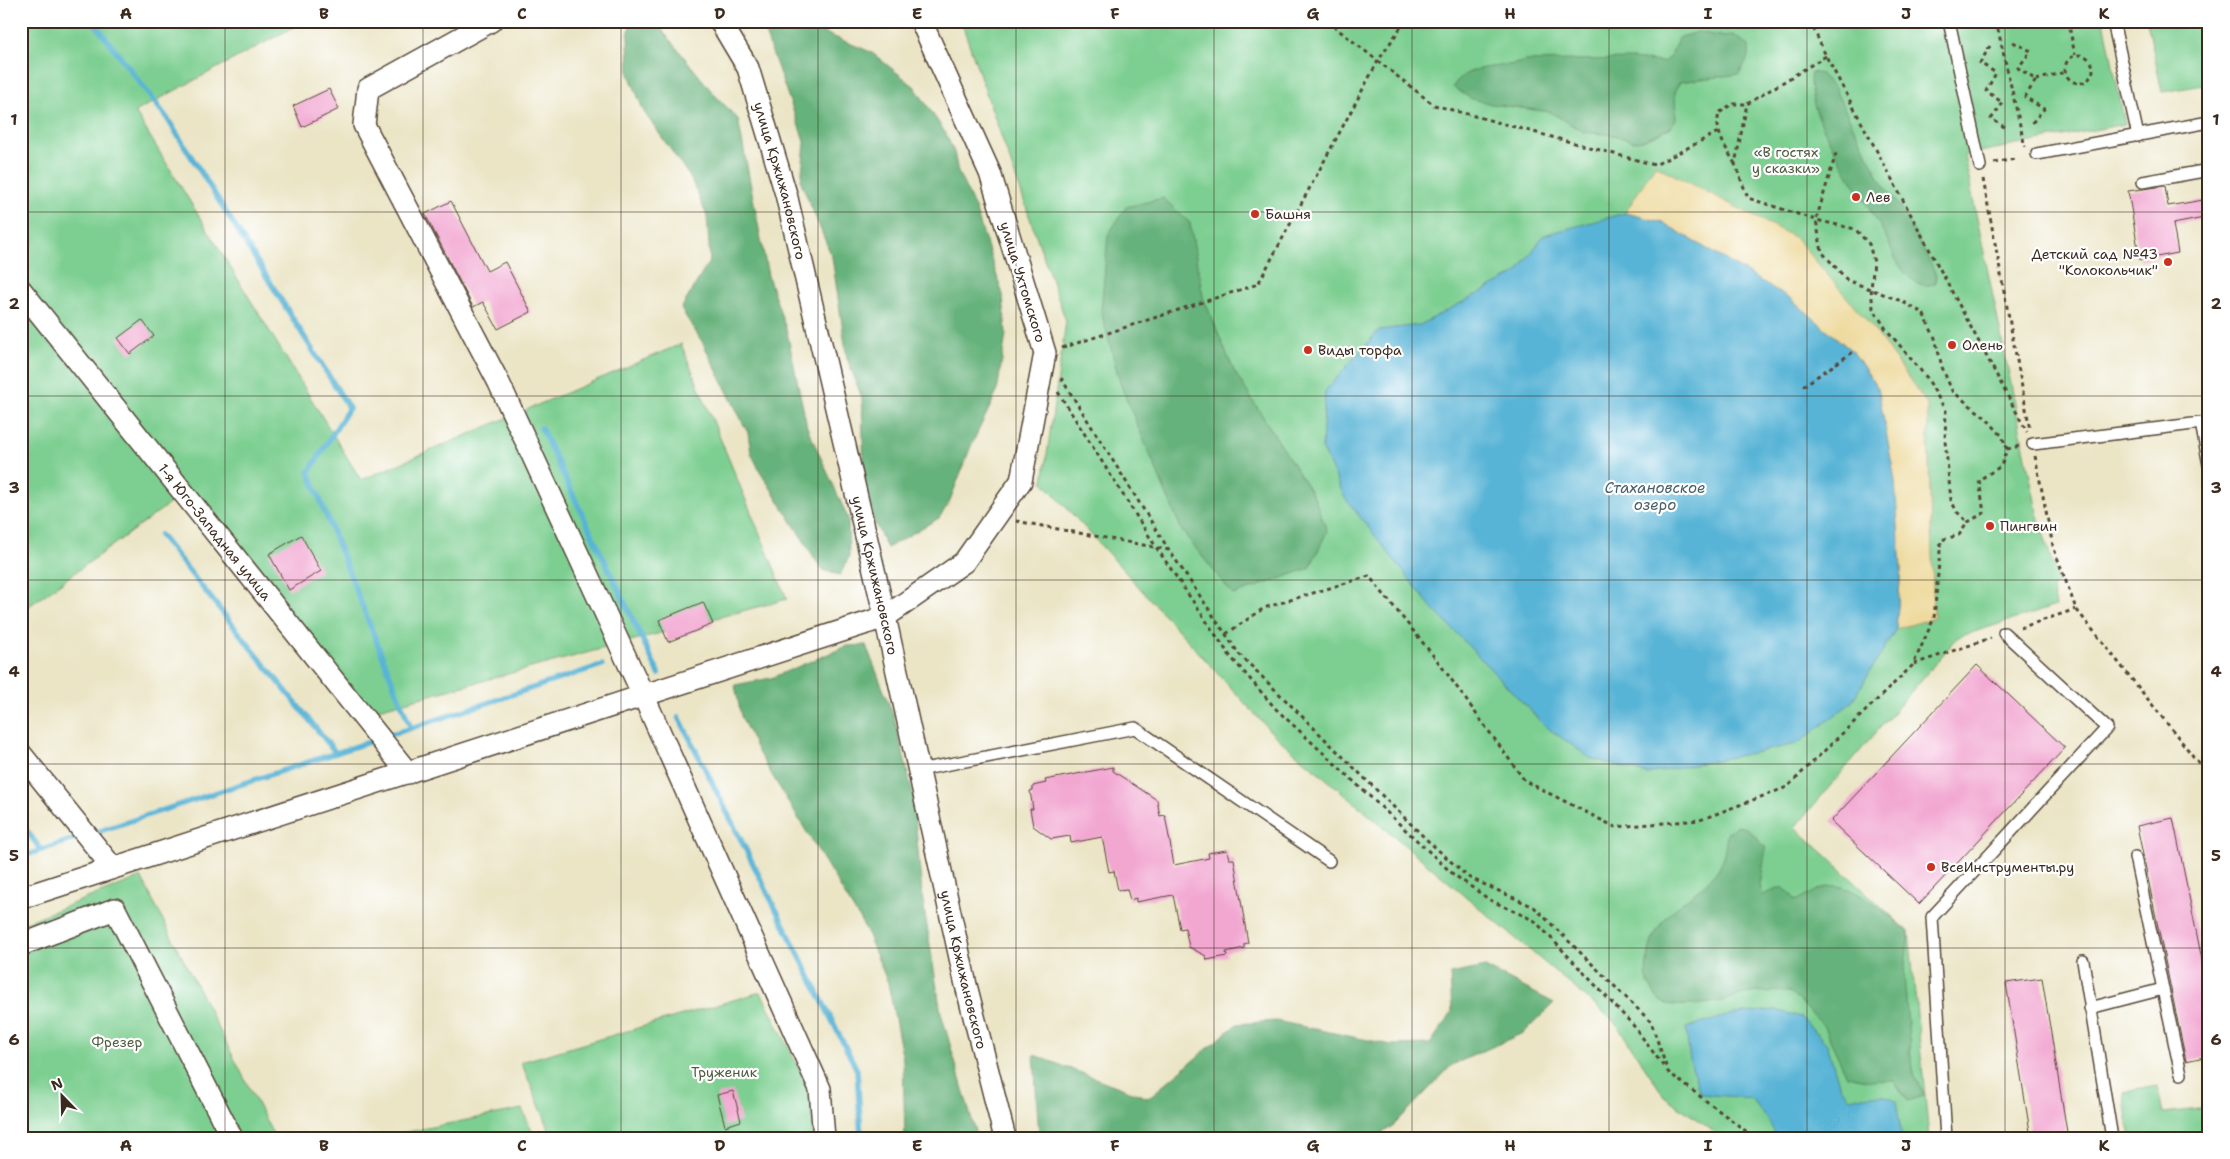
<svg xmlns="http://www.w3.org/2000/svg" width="2230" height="1159" font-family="'Shantell Sans',sans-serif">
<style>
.green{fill:#7dcf91;stroke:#5c7c58}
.forest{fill:#66b27b;stroke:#506e4c}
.sand{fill:#eeda9e;stroke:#94825e}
.water{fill:#58b4d6;stroke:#4a6f7a}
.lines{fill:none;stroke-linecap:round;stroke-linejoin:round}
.stream{stroke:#58b4d6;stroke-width:5.5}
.building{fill:#f2a7d1}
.service-casing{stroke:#554637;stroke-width:14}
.minor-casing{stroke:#554637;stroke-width:24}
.path{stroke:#554637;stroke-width:3;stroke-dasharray:4 4;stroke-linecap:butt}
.service{stroke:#fff;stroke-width:11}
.minor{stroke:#fff;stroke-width:21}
.grid{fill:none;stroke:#3b2a1e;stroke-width:1;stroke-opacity:0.55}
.poi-dot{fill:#c8321e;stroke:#fff;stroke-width:2}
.labels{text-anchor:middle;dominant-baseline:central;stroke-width:4.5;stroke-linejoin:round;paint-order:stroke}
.park-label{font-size:14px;fill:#4f5c40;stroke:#fff}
.street-label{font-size:14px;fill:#3b2a1e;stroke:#fff}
.poi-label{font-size:14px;fill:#3b2a1e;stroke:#fff;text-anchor:start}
.water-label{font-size:15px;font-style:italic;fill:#476168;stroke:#fff}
.neatline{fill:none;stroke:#3b2a1e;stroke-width:2}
.grid-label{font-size:16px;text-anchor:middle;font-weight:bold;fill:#3b2a1e}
</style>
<rect width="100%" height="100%" fill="#fff"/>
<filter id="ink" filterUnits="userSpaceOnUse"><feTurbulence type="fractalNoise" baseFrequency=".02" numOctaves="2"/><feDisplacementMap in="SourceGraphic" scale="10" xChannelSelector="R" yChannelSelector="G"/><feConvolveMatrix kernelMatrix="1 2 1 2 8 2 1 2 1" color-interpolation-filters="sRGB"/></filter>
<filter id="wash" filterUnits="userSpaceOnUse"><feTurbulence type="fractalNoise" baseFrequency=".0096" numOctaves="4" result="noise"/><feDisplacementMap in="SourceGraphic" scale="20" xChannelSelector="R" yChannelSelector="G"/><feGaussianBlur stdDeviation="1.12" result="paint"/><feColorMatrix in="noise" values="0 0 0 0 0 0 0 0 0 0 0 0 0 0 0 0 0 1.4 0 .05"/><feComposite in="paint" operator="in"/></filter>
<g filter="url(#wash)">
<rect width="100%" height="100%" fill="#ebe5c6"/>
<g class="green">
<polygon points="21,21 305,21 135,112 361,480 681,344 787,599 356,715 176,499 21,612"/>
<polygon points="961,21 2104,21 2125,124 1964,155 2038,516 2059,584 2052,586 2056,606 1958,637 1795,827 1909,932 1929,1138 1723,1138 1664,1096 1615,1022 1274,735 1043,482 1066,321"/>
<polygon points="2147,21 2209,21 2209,84 2162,92"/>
<polygon points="141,877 275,1138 21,1138 21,924"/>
<polygon points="761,992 811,1093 813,1138 553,1138 521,1062"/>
<polygon points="2157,1086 2163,1113 2209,1108 2209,1136 2131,1138 2124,1092"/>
<polygon points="522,1109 535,1138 377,1138"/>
</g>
<g class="forest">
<polygon points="631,21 655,21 713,93 738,119 768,276 787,332 807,427 848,518 849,557 840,575 822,570 760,471 751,453 748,433 703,343 681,309 710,260 707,216 690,177 644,112 629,74 628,36"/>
<polygon points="764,21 795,21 871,52 915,87 946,134 954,152 958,172 975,208 1003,295 1006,334 997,392 971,446 949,503 939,518 887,548 871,515 864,476 862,398 847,358 832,257 801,182 805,143 765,33"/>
<path d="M1697 32 1725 37 1734 35 1749 46V56L1739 74 1680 82 1675 90 1676 119 1670 128 1643 140 1633 141 1613 135 1584 132 1550 112 1491 104 1470 98 1453 87C1468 61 1502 70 1525 61L1632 59 1663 62 1671 56 1678 38Z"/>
<path d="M1811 72 1821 74 1834 88 1882 183 1900 207 1932 266 1936 275 1935 284C1923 287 1917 284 1908 276 1894 262 1893 250 1884 233 1864 195 1802 115 1811 72Z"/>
<polygon points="1163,198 1190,223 1203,297 1234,371 1314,497 1327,531 1310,568 1233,595 1182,531 1121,386 1101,311 1108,235 1126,207"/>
<polygon points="866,645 894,717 913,794 922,895 941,1013 977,1138 905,1138 903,1060 888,983 865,928 758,752 741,716 735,685 771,678 847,646"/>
<path d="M1736 826 1747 828 1766 848 1760 886 1763 895 1782 887 1790 893 1795 901C1806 897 1819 888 1830 886 1852 882 1893 918 1909 932L1904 974 1910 1051 1915 1078 1925 1095 1908 1101 1893 1080 1871 1081 1847 1076 1823 1025 1790 992C1774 991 1757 991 1741 995 1735 996 1729 1000 1723 1001 1710 1004 1678 1007 1666 1004 1657 1002 1653 991 1649 984 1645 976 1646 967 1648 958 1655 907 1695 903 1719 868 1725 858 1725 843 1728 832Z"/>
<polygon points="1485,967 1554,1003 1525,1032 1452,1065 1395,1124 1376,1138 1039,1138 1034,1055 1148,1098 1237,1024 1276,1021 1392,1045 1430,1044 1452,1012 1450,974"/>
</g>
<polygon class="sand" points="1655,165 1796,238 1873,328 1927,404 1934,618 1896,629 1901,569 1878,388 1853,352 1790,299 1662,222 1625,213"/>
<g class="water">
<polygon points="1625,213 1662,222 1791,299 1853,352 1878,388 1895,481 1901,569 1896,629 1851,703 1797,744 1647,774 1590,758 1545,726 1432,608 1345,498 1322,448 1325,391 1379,330 1420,325 1517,273 1544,235"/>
<path d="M1775 1010 1801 1017 1827 1044 1840 1087 1850 1098C1866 1096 1883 1091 1896 1101L1902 1138H1777L1768 1120 1751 1098 1700 1094 1690 1061 1686 1028 1734 1014Z"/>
</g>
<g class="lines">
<g class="stream">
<polyline points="93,21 167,118 349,408 309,472 411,728"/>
<polyline points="541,428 659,674"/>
<polyline points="160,535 336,753"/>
<polyline points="679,717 857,1070 861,1138"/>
<polyline points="384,737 602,665"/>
<polyline points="21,823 41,850"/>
<polyline points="91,834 375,740"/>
<polyline points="21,857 83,836"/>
</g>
</g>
<g id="blocks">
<g class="building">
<polygon points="329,89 339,109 302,127 293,106"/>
<polygon points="2165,186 2168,206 2209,199 2209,217 2173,224 2178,253 2140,260 2128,191"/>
<polygon points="451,201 487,271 505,262 531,312 498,329 483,302 473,307 425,214"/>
<polygon points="142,320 154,336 130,354 118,338"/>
<polygon points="301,535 321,571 289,590 269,554"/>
<polygon points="703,602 713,624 668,642 659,620"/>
<polygon points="1977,665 2065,748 1919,904 1831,821"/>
<polygon points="1113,767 1113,771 1157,800 1160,816 1165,815 1174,865 1209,858 1208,853 1227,850 1229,859 1234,859 1248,943 1244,944 1244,948 1226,952 1227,956 1207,960 1206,956 1189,947 1185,928 1180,929 1173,895 1136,902 1136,898 1130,900 1127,889 1118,890 1114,871 1109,872 1102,837 1071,843 1070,836 1051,839 1033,826 1030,809 1033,809 1030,791 1033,790 1033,786 1046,783 1045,780"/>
<polygon points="2173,818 2209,994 2209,1056 2186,1061 2137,826"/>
<polygon points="2042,978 2068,1138 2031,1138 2006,983"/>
<polygon points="733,1091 741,1121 725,1126 717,1095"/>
</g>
</g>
</g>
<g filter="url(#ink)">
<use href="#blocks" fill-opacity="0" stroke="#554637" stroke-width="1"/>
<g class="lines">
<g class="service-casing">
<g id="service">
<polyline points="1949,21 1980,166"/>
<polyline points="2113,21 2138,136"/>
<polyline points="2037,154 2209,122"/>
<polyline points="2143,182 2209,170"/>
<polyline points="2201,423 2209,465"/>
<polyline points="2033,444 2209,422"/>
<polyline points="919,770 1135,728 1329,861"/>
<polyline points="2135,857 2181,1074"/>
<polyline points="2083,961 2112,1138"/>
<polyline points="2090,1008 2163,989"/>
<polyline points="1946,1138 1932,917 2107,728 2004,633"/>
</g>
</g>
<g class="minor-casing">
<g id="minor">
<polyline points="491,21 368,89 364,125 499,383 644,697 820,1089 824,1138"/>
<path id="s1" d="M720 21 748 68 786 194 885 617 966 985 1005 1138"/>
<path id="s2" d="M21 290 408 773"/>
<polyline points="21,754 113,868"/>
<polyline points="21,898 885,617 964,562 1021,481 1045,353 990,173 921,21"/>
<polyline points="21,945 115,909 232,1138"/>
</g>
</g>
<g class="path">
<polyline points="1327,21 1434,105 1655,165 1718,132"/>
<polyline points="1810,21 1826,56 2027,432"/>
<polyline points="1996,21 2025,147"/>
<polyline points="2068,21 2075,55"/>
<polyline points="2013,42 2031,51 2018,68 2036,80 2025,97 2044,109 2031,124"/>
<polyline points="1990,46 1980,63 1996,73 1986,91 2003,103 1991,119 2008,129"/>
<circle cx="2079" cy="69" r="14"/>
<polyline points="1826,56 1747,104 1735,164 1748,198 1816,220 1855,229 1869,244 1874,262 1871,289 1873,308 1886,329 1927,378 1946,411 1945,441 1951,500 1957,512 1968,522"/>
<polyline points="2036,80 2065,72"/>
<polyline points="1994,163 2015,159"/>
<path d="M1735 164C1726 147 1714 133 1719 113L1732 104H1747"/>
<polyline points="1983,179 2030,430"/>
<polyline points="1062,348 1258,284 1378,61 1405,21"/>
<polyline points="1061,378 1169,550 1239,654 1426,839 1468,877 1534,907 1651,1022 1668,1072 1755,1138"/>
<polyline points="1803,386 1853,352"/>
<polyline points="1058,392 1156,547 1230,656 1276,709 1453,874 1490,900 1535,921 1633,1025 1665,1068"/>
<polyline points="2007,449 2020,446"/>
<polyline points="2035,456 2053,546 2076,609 2209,776"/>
<polyline points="1016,521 1169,550"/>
<polyline points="2020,628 2076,609"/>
<polyline points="1226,634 1264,608 1369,576 1440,664 1525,781 1615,827 1700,820 1787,787 1913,665 1934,618 1941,540 1959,535 1968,522 1984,513 1979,480 2001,466 2007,449 2002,436 1986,418 1952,391 1942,367 1935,338 1923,313 1901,301 1847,280 1822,252 1816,220 1837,150"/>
<polyline points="1914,664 1991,638"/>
</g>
<use href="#service" class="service"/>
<use href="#minor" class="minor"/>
</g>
</g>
<path class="grid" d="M225 21V1138M423 21V1138M621 21V1138M818 21V1138M1016 21V1138M1214 21V1138M1412 21V1138M1609 21V1138M1807 21V1138M2005 21V1138M21 212H2209M21 396H2209M21 580H2209M21 764H2209M21 948H2209"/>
<g class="poi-dot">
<circle cx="1856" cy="197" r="5"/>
<circle cx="1255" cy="214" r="5"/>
<circle cx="2168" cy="262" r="5"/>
<circle cx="1952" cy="345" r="5"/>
<circle cx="1308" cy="350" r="5"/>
<circle cx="1990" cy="526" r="5"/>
<circle cx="1931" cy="867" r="5"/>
</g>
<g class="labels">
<g class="park-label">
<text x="1786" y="152">«В гостях<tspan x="1786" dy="16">у сказки»</tspan></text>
<text x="117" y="1042">Фрезер</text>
<text x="724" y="1072">Труженик</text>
</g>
<g class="street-label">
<text stroke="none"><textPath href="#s1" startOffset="172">улица Кржижановского</textPath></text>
<text transform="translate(1023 282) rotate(73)">улица Ухтомского</text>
<text stroke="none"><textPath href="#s2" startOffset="310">1-я Юго-Западная улица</textPath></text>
<text stroke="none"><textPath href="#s1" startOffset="578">улица Кржижановского</textPath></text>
<text stroke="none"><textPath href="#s1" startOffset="982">улица Кржижановского</textPath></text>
</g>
<g class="poi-label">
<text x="1866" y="197">Лев</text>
<text x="1265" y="214">Башня</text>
<text x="2158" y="254" text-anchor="end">Детский сад №43<tspan x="2158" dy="16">"Колокольчик"</tspan></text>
<text x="1962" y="345">Олень</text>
<text x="1318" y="350">Виды торфа</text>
<text x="2000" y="526">Пингвин</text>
<text x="1941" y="867">ВсеИнструменты.ру</text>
</g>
<g class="water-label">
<text x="1655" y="488">Стахановское<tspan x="1655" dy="17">озеро</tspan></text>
</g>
</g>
<rect width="2230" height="1159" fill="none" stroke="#fff" stroke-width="55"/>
<g transform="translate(62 1096) rotate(337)" stroke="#ffffff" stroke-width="4" paint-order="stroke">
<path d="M0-4L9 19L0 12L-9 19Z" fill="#3b2a1e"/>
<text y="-8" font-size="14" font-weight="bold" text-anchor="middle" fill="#3b2a1e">N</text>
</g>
<rect x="28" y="28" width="2174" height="1104" class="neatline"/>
<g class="grid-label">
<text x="126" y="19">A</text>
<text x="324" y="19">B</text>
<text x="522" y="19">C</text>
<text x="720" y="19">D</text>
<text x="917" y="19">E</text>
<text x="1115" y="19">F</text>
<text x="1313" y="19">G</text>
<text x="1510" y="19">H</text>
<text x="1708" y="19">I</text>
<text x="1906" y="19">J</text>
<text x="2104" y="19">K</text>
<text x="14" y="125">1</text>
<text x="2216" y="125">1</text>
<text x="14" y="309">2</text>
<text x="2216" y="309">2</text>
<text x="14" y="493">3</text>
<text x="2216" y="493">3</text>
<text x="14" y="677">4</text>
<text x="2216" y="677">4</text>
<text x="14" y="861">5</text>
<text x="2216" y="861">5</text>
<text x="14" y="1045">6</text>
<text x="2216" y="1045">6</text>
<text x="126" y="1151">A</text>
<text x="324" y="1151">B</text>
<text x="522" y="1151">C</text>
<text x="720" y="1151">D</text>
<text x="917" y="1151">E</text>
<text x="1115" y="1151">F</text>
<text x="1313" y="1151">G</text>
<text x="1510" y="1151">H</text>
<text x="1708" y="1151">I</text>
<text x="1906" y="1151">J</text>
<text x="2104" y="1151">K</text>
</g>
</svg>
